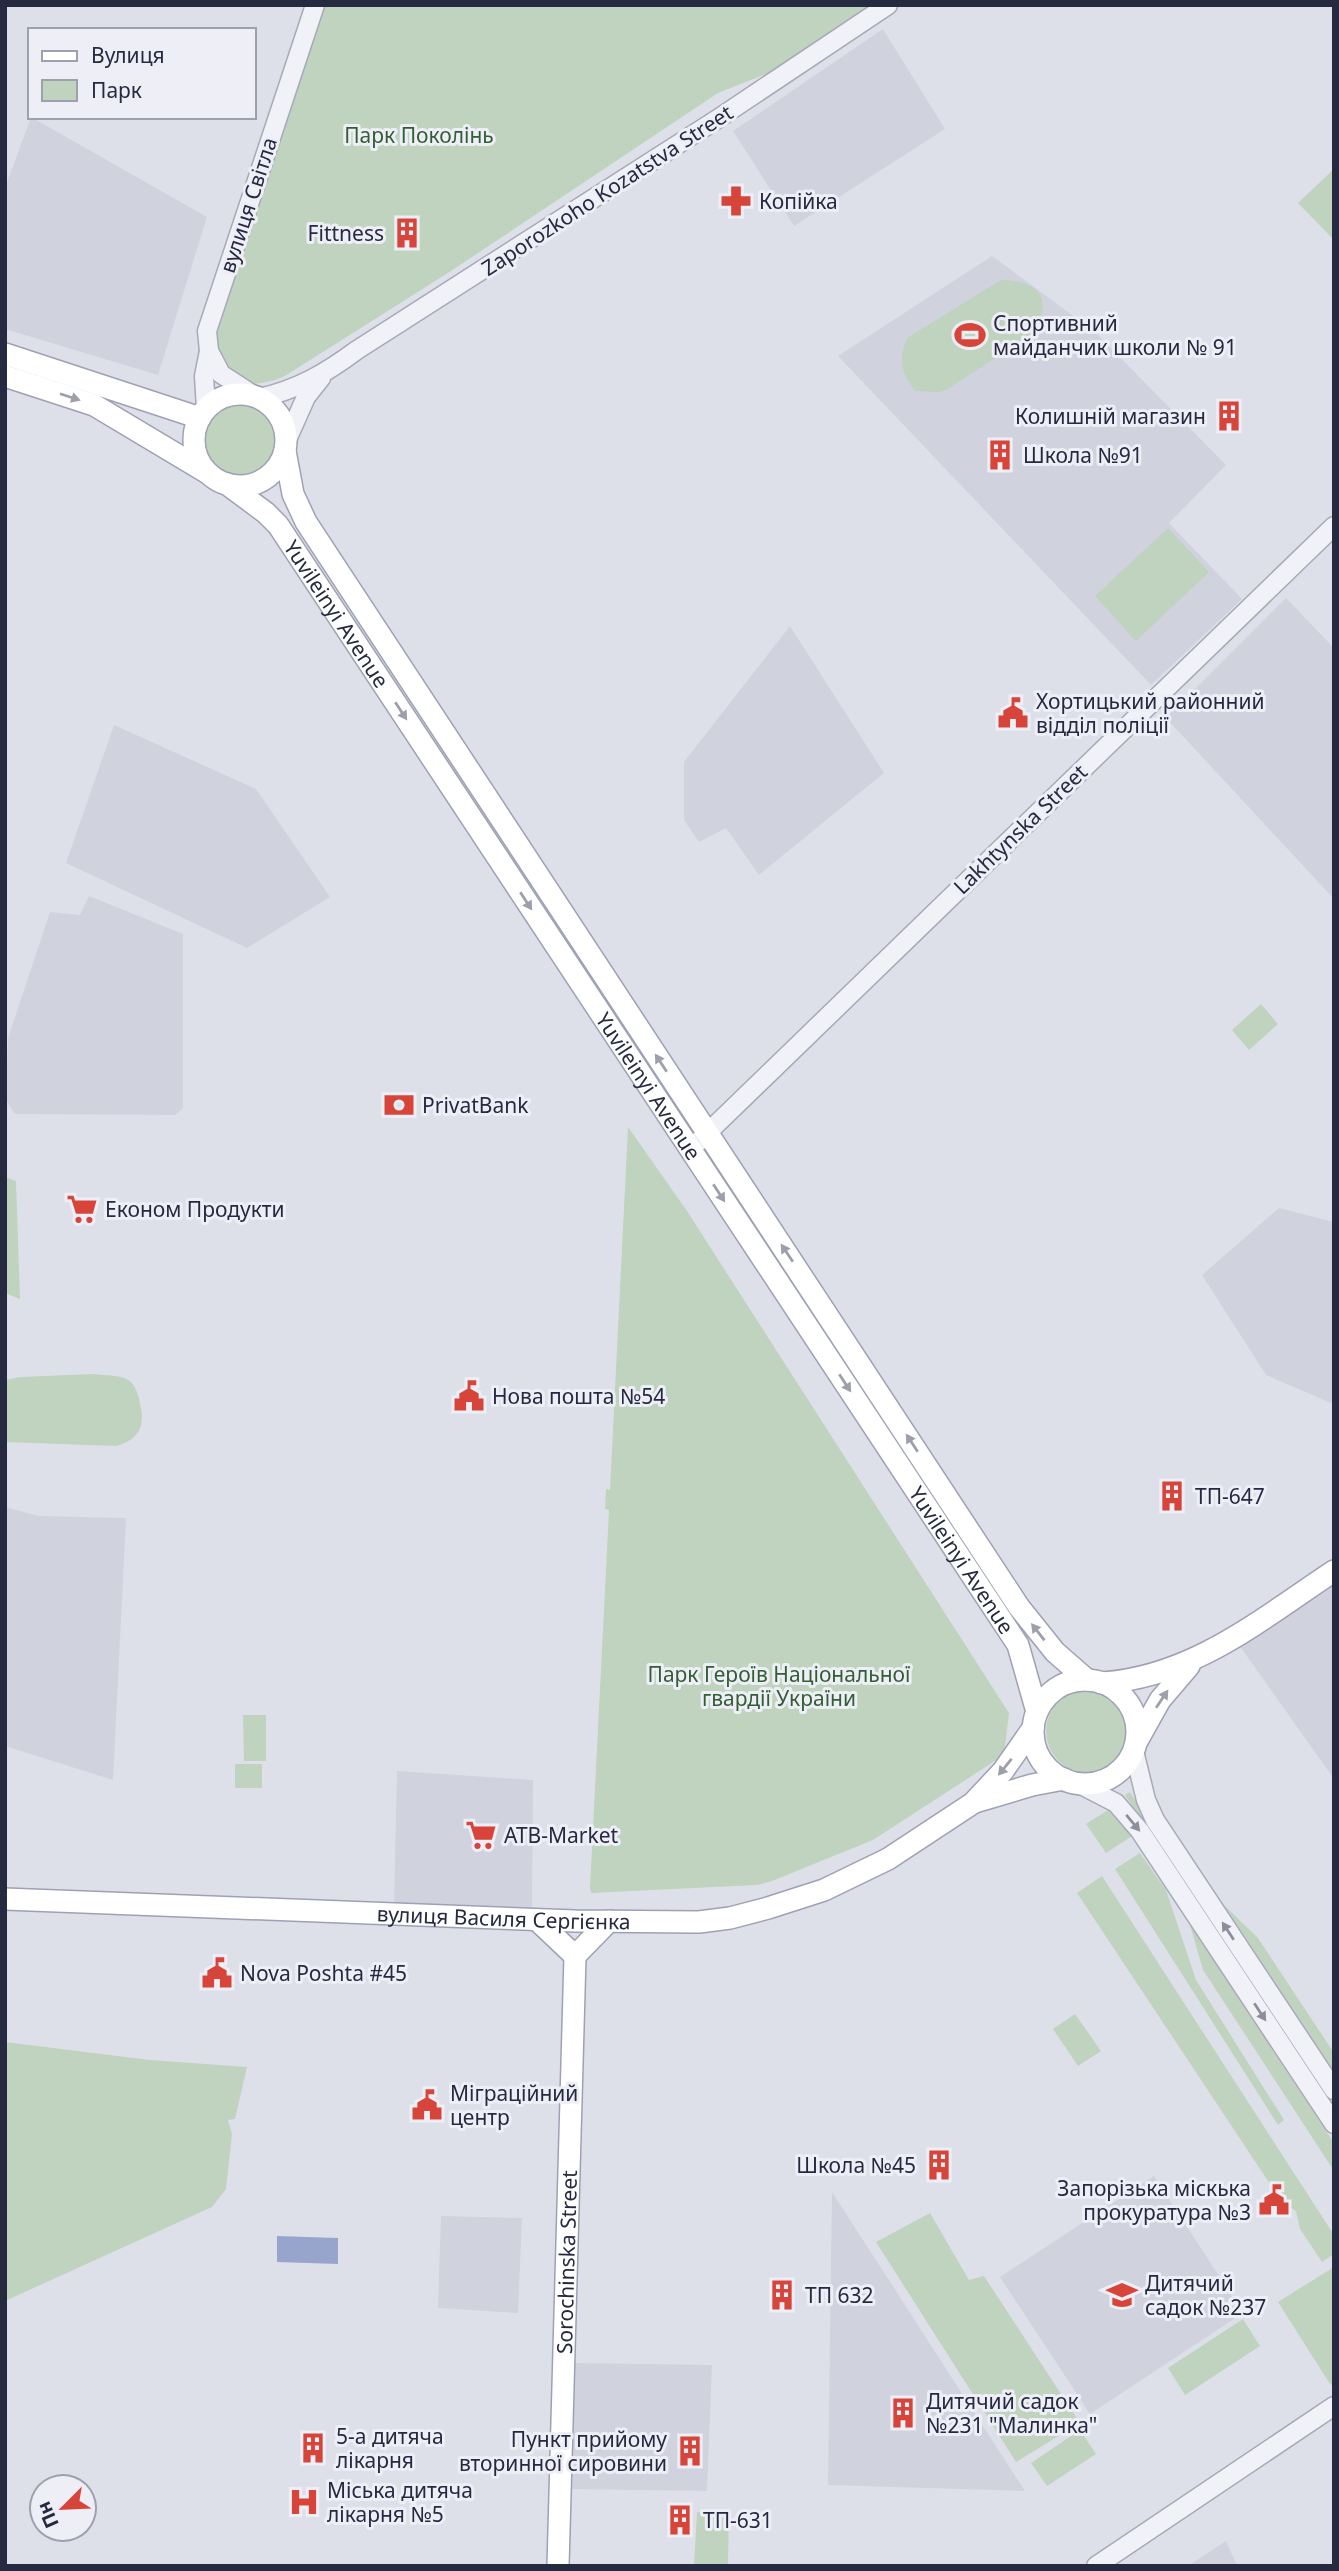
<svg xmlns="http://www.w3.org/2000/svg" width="1339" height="2571" font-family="'Noto Sans',sans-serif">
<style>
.built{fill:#d0d2de}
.green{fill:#bfd3bf}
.water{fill:#97a5cc}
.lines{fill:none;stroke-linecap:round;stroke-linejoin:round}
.minor-casing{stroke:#a7a9b7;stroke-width:21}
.major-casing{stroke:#9da1b5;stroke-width:24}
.minor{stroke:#f1f2f7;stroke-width:18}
.major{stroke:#fff;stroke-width:21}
.oneway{fill:#9d9faa}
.oneway2{fill:#8c8e9c}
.labels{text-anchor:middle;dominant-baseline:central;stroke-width:6;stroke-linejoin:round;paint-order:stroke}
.park-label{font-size:21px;fill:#335e34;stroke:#eeeff6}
.street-label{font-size:21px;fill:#262a41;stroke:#eeeff6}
.poi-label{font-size:21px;fill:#262a41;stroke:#eeeff6;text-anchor:start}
</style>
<rect width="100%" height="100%" fill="#dee0e9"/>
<g class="built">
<polygon points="883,29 945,129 794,226 733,131"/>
<polygon points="31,117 207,217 158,375 5,329 5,188"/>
<polygon points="992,256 1094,331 1226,465 1169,523 1242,599 1151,685 838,356"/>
<polygon points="1286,598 1334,648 1334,899 1166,718"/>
<polygon points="790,626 884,773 759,875 726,828 699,842 684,820 684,762"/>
<polygon points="114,725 256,789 330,897 247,948 66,863"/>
<polygon points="89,896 183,934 183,1108 175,1115 15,1114 6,1100 8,1038 50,912 80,915"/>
<polygon points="1279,1208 1334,1222 1334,1402 1331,1403 1266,1375 1202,1275"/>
<polygon points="5,1507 39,1516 126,1518 113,1780 5,1746"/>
<polygon points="1334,1584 1334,1779 1239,1645"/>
<polygon points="397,1771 533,1780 532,1910 394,1905"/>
<polygon points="1154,2176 1243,2313 1090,2414 1000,2277"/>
<polygon points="832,2192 1025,2491 828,2485"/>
<polygon points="441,2216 522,2218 518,2313 438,2308"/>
<polygon points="575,2363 712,2365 707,2491 572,2489"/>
<polygon points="1226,2541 1237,2566 1188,2566"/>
</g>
<g class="green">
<path d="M325 5H870L786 66 718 93 451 271 285 376C264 385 238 390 223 368 218 361 216 349 213 341Z"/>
<polygon points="1334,169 1334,240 1298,203"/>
<path d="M1001 280C1039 281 1054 297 1033 333L948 389 939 392 915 391C901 373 898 360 907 338Z"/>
<circle cx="239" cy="439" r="41"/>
<polygon points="1168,528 1209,572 1136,641 1095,596"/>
<polygon points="1261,1004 1278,1024 1249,1050 1232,1030"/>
<polygon points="628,1127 687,1211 1009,1713 1004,1755 873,1840 772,1881 757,1885 591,1893 590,1888 609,1510 605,1509 606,1489 610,1490"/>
<polygon points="720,1167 1029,1638 1025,1640 715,1172"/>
<polygon points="5,1177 16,1181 20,1299 5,1293"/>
<path d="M94 1374C105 1376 124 1374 132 1383 137 1389 139 1398 140 1404 146 1427 138 1440 116 1446L5 1442V1380L20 1377Z"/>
<circle cx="1088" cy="1731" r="42"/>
<polygon points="243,1715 266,1715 266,1761 244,1761"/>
<rect x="235" y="1764" width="27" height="24"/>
<polygon points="1130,1792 1334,2105 1334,2114 1125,1795"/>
<polygon points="1108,1810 1132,1836 1106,1853 1086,1824"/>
<polygon points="1140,1853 1166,1890 1196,1980 1284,2120 1278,2125 1115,1869"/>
<polygon points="1102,1876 1334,2235 1334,2254 1322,2262 1300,2229 1296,2211 1282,2202 1077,1893"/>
<polygon points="1224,1905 1258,1938 1334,2053 1334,2071"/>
<polygon points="1190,1925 1334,2143 1334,2171 1203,1970"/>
<polygon points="1075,2014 1101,2051 1078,2066 1053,2029"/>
<polygon points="5,2042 150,2060 247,2067 235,2119 228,2120 232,2134 226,2189 212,2207 5,2301"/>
<polygon points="930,2213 969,2280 984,2276 1080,2423 1016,2462 876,2242"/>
<polygon points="1334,2267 1334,2386 1330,2384 1278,2302"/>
<polygon points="1243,2319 1260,2346 1185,2395 1168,2368"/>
<polygon points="1080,2430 1096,2454 1047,2486 1031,2463"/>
<polygon points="697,2512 729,2514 728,2566 694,2566"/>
</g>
<polygon class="water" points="277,2236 338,2238 338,2264 277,2262"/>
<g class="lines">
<g class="minor-casing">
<g id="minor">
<polyline points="209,351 221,374 255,396"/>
<path d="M259 398C297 390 326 373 357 350L719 118 888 5"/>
<polyline points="206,409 204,376 209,351 207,331 315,5"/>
<polyline points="286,442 306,397 321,378"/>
<polyline points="698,1142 1334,526"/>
<polyline points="1134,1751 1146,1800 1155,1820 1334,2090"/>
<polyline points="1079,1784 1116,1803 1140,1831 1334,2124"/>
<polyline points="1096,2566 1334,2406"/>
</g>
</g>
<g class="major-casing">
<g id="major">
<polyline points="5,354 200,418"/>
<polyline points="5,376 94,405 206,472"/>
<circle cx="240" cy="440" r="46"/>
<polyline points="285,451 293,494 306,522 1019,1607 1055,1652 1087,1680"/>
<path id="s1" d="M227 484 266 513 278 525 1018 1645 1037 1712"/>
<circle cx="1085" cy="1732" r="52"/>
<path d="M1102 1683C1193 1677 1261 1619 1334 1571"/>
<polyline points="1136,1743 1160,1700 1189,1666"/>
<polyline points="975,1802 1032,1785 1064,1779"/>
<path id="s2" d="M5 1899 575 1921 699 1922 730 1918 768 1908 824 1890 888 1859 973 1803 1003 1771 1033 1728"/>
<polyline points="537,1920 575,1956"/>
<polyline points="575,1956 609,1921"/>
<path id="s3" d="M558 2566 575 1956"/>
</g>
</g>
<use href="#minor" class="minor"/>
<use href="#major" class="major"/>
</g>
<defs><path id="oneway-solid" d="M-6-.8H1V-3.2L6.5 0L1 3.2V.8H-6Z" transform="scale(1.75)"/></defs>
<g class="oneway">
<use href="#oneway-solid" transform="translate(70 397) rotate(18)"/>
<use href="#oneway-solid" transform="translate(401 711) rotate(57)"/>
<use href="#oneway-solid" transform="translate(526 901) rotate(57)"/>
<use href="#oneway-solid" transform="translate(661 1063) rotate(-123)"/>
<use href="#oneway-solid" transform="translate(719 1193) rotate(57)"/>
<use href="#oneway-solid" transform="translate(787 1253) rotate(-124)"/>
<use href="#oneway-solid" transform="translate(845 1383) rotate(57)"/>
<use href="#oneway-solid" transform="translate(912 1443) rotate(-123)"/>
<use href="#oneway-solid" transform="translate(1038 1632) rotate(-128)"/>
<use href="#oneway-solid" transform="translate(1162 1699) rotate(-56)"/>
<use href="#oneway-solid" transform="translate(1005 1767) rotate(129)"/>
</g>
<g class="oneway2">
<use href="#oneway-solid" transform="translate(1133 1823) rotate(50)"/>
<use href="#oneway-solid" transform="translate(1228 1931) rotate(-123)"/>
<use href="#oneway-solid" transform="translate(1260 2012) rotate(57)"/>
</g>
<defs>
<g id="pharmacy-bare" transform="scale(2.415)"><path d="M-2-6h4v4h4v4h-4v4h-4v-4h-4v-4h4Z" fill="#d7453a" stroke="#eeeff6" stroke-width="2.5" paint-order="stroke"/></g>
<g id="building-bare" transform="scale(2.415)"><path d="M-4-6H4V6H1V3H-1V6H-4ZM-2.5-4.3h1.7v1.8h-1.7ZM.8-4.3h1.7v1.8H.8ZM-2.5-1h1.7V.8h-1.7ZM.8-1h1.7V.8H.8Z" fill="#d7453a" stroke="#eeeff6" stroke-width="2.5" paint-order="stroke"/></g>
<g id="stadium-bare" transform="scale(2.415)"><path d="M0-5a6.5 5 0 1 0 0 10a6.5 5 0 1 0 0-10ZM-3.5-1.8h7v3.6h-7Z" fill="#d7453a" stroke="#eeeff6" stroke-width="2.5" paint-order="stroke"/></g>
<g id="civic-bare" transform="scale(2.415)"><path d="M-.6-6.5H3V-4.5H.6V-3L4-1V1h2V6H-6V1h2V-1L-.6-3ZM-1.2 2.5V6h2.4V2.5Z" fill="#d7453a" stroke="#eeeff6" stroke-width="2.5" paint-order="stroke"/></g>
<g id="bank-bare" transform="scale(2.415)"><path d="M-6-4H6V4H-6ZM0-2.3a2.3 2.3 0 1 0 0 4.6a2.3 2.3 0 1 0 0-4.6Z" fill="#d7453a" stroke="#eeeff6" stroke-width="2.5" paint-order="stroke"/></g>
<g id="supermarket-bare" transform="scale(2.415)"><path d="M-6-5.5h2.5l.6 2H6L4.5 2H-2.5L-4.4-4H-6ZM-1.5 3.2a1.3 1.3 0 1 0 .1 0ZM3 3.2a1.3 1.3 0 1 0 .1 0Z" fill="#d7453a" stroke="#eeeff6" stroke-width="2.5" paint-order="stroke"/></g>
<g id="school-bare" transform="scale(2.415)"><path d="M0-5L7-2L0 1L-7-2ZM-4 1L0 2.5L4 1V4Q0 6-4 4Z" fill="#d7453a" stroke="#eeeff6" stroke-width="2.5" paint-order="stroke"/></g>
<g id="hospital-bare" transform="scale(2.415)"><path d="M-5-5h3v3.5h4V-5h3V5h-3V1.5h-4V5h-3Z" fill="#d7453a" stroke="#eeeff6" stroke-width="2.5" paint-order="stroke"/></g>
</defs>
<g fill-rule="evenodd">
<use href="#pharmacy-bare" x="736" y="201"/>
<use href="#building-bare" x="407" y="233"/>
<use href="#stadium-bare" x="970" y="335"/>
<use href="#building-bare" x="1229" y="416"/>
<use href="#building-bare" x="1000" y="455"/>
<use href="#civic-bare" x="1013" y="713"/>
<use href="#bank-bare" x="399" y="1105"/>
<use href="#supermarket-bare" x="82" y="1209"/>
<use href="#civic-bare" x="469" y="1396"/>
<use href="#building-bare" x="1172" y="1496"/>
<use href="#supermarket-bare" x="481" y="1835"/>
<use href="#civic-bare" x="217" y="1973"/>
<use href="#civic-bare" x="427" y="2105"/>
<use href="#building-bare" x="939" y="2165"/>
<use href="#civic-bare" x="1274" y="2200"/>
<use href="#building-bare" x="782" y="2295"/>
<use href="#school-bare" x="1122" y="2295"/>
<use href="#building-bare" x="903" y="2413"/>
<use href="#building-bare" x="313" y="2448"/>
<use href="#building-bare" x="690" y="2451"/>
<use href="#hospital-bare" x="304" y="2502"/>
<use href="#building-bare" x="680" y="2520"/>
</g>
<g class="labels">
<g class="park-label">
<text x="419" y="135">Парк Поколінь</text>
<text x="779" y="1674">Парк Героїв Національної<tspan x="779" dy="24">гвардії України</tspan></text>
</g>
<g class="street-label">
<text transform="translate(607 190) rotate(-33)">Zaporozkoho Kozatstva Street</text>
<text transform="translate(248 205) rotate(-72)">вулиця Світла</text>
<text stroke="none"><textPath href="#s1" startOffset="172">Yuvileinyi Avenue</textPath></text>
<text transform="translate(1020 829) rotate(-44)">Lakhtynska Street</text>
<text stroke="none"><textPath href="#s1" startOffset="738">Yuvileinyi Avenue</textPath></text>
<text stroke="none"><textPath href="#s1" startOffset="1306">Yuvileinyi Avenue</textPath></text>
<text stroke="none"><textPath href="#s2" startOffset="499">вулиця Василя Сергієнка</textPath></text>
<text stroke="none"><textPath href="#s3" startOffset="304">Sorochinska Street</textPath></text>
</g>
<g class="poi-label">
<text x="759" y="201">Копійка</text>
<text x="384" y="233" text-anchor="end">Fittness</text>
<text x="993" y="323">Спортивний<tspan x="993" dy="24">майданчик школи № 91</tspan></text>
<text x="1206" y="416" text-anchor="end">Колишній магазин</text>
<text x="1023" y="455">Школа №91</text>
<text x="1036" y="701">Хортицький районний<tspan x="1036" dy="24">відділ поліції</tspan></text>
<text x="422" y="1105">PrivatBank</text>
<text x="105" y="1209">Економ Продукти</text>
<text x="492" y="1396">Нова пошта №54</text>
<text x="1195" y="1496">ТП-647</text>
<text x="504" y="1835">ATB-Market</text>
<text x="240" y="1973">Nova Poshta #45</text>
<text x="450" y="2093">Міграційний<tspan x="450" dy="24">центр</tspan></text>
<text x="916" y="2165" text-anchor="end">Школа №45</text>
<text x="1251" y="2188" text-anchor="end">Запорізька міскька<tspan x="1251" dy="24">прокуратура №3</tspan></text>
<text x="1145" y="2283">Дитячий<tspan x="1145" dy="24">садок №237</tspan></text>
<text x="805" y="2295">ТП 632</text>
<text x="926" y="2401">Дитячий садок<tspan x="926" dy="24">№231 "Малинка"</tspan></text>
<text x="336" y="2436">5-а дитяча<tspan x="336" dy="24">лікарня</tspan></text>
<text x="667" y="2439" text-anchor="end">Пункт прийому<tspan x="667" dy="24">вторинної сировини</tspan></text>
<text x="327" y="2490">Міська дитяча<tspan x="327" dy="24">лікарня №5</tspan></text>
<text x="703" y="2520">ТП-631</text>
</g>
</g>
<rect width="1339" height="2571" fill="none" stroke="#262a41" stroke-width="14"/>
<rect x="28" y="28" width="228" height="91" fill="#eeeff6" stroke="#9ea0ae" stroke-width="2"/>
<rect x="42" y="51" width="35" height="10" fill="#ffffff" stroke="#9ea0ae" stroke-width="2"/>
<text x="91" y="63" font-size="21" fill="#262a41">Вулиця</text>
<rect x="42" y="80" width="35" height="21" fill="#bfd3bf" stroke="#9ea0ae" stroke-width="2"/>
<text x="91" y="98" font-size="21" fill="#262a41">Парк</text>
<g transform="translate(63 2508) rotate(246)"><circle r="33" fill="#eeeff6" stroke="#9ea0ae" stroke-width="2"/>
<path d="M0-5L12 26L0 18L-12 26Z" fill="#d7453a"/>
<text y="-10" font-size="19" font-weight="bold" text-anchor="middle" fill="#262a41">Пн</text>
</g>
</svg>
